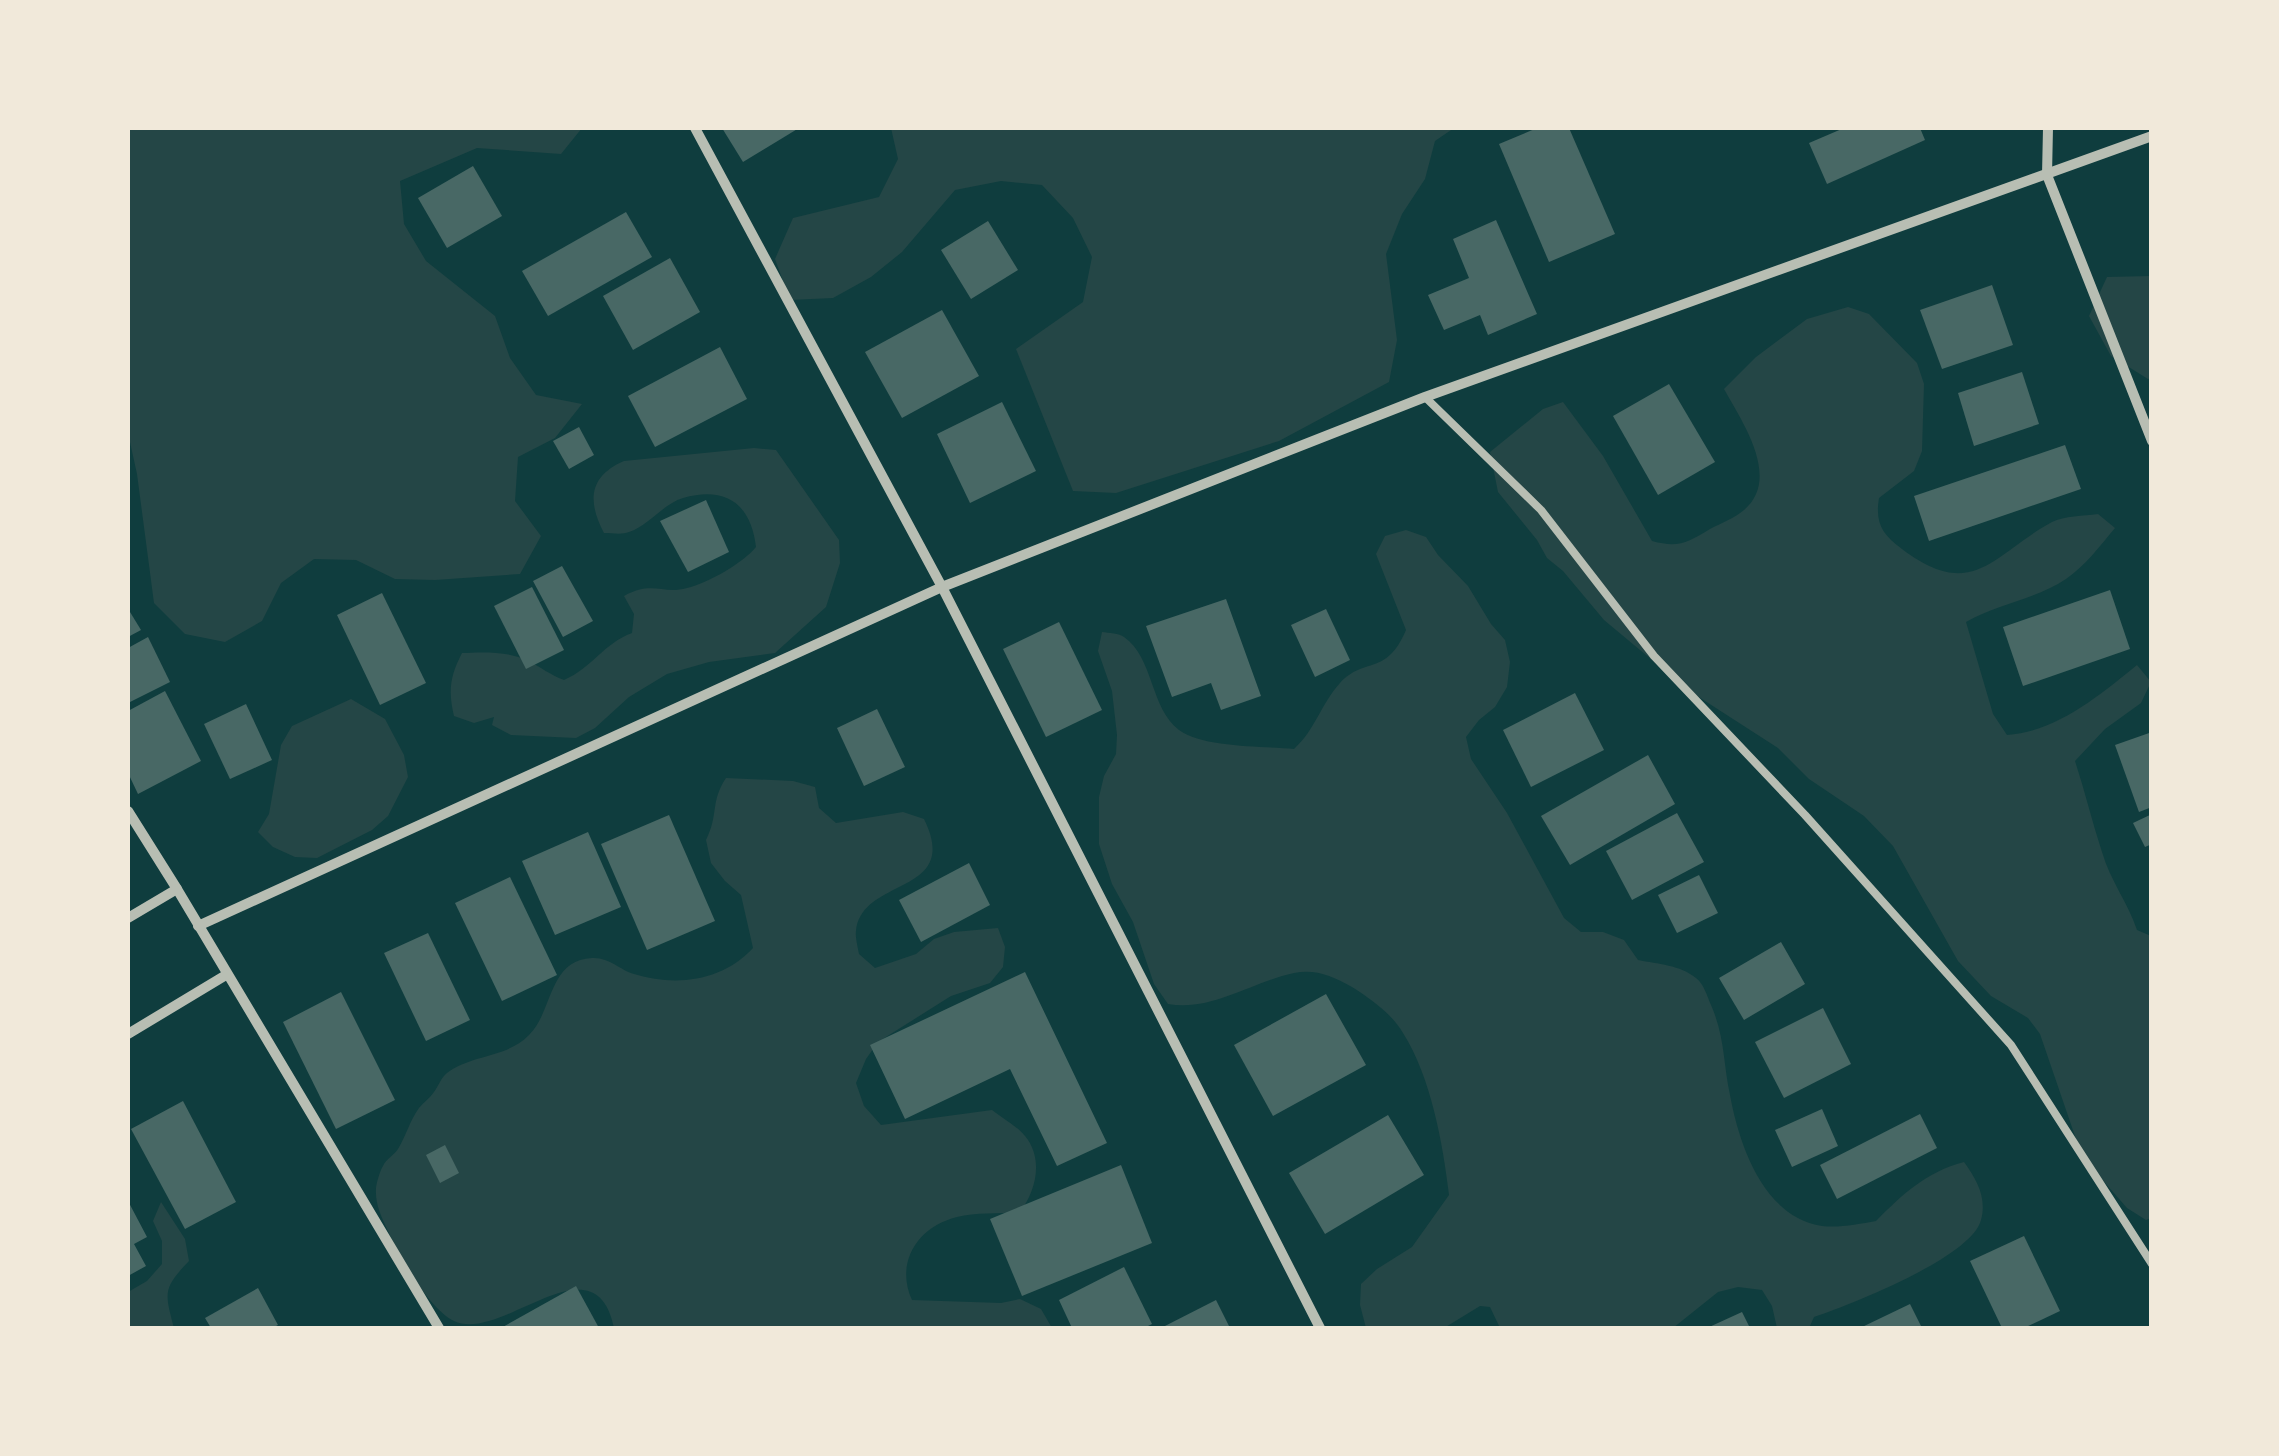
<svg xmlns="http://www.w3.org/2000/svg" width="2279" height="1456" font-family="Jost,sans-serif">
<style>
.green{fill:#244646}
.building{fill:#486865}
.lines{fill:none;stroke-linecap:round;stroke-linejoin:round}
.service{stroke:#b8beb3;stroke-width:8}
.minor{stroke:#b8beb3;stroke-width:10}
</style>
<rect width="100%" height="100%" fill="#0f3d3e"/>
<g class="green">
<polygon points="128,128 582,128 561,154 477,148 400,181 404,224 426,261 495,316 510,358 536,395 582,404 555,438 518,457 515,501 541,536 520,574 435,580 395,579 356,560 314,559 281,583 262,621 225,642 185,634 154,603 137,474 128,433"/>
<polygon points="891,128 1454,128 1435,141 1425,179 1402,214 1386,254 1397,340 1389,382 1279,441 1116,493 1073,491 1016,349 1083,302 1092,257 1073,218 1042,185 1001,181 955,190 902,252 871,277 833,298 790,300 775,259 793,218 879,197 898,159"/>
<polygon points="2151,276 2151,378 2148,379 2111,356 2089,316 2107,277"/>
<path d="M1848 307 1869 314 1917 363 1924 384 1922 451 1914 471 1879 498C1875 523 1882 534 1902 549 1973 603 1993 554 2052 522 2064 516 2084 516 2098 514L2115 528C2100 546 2085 566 2066 579 2036 599 1997 604 1966 622L1993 714 2007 735C2056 732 2100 695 2137 665L2151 682 2141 703 2105 729 2075 761C2085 791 2092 822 2102 852 2110 880 2128 903 2137 930L2151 936V1218L2146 1220 2127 1208 2099 1176 2076 1139 2040 1034 2028 1018 1991 996 1958 961 1893 846 1864 816 1809 779 1778 748 1688 690 1604 620 1563 571 1547 558 1537 540 1498 492 1490 452 1543 409 1563 402 1603 456 1652 541C1678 548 1687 543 1710 529 1721 523 1735 518 1744 510 1782 478 1741 420 1724 389L1756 357 1807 319Z"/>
<path d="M754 448 776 450 839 540 840 563 826 607 775 653 709 662 667 674 629 697 595 728 576 738 511 735 492 725 494 717 474 723 454 716C448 691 450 676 462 653 482 652 510 651 528 661 541 667 550 675 564 680 592 668 604 643 632 633L634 614 624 596C653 580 662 595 687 588 708 583 743 563 756 547 751 504 726 486 683 498 663 504 648 526 629 532 622 535 612 533 604 533 587 501 589 476 624 461Z"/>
<path d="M1406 530 1426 537 1438 555 1468 586 1491 624 1505 640 1510 662 1507 687 1495 707 1479 720 1466 737 1471 759 1507 813 1564 918 1581 932H1603L1624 940 1638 960C1658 964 1680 965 1696 978 1704 984 1707 996 1711 1005 1725 1037 1723 1062 1730 1095 1739 1144 1763 1217 1822 1226 1839 1228 1859 1224 1876 1221 1903 1194 1926 1172 1964 1162 1977 1180 1987 1198 1981 1220 1972 1257 1850 1305 1814 1317L1809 1328H1777L1772 1306 1762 1290 1738 1287 1718 1292 1673 1328H1500L1490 1307 1480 1306 1444 1328H1366L1360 1305 1361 1284 1377 1269 1412 1247 1449 1195C1443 1144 1431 1077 1403 1033 1392 1014 1371 999 1352 987 1332 976 1316 969 1294 973 1252 982 1211 1012 1168 1004L1154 984 1133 922 1112 884 1099 844V797L1104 776 1116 754 1117 735 1112 691 1098 651 1102 632C1109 633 1119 633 1124 637 1154 658 1150 708 1179 730 1203 748 1264 746 1294 749 1315 730 1321 704 1340 683 1365 656 1386 677 1406 630L1376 554 1385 536Z"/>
<polygon points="351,699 385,719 404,755 408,777 388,816 372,830 317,858 295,857 273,847 258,832 269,814 281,745 292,726"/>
<path d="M726 778 793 781 815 787 819 808 836 823 903 812 924 819C962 896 862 876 856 931 855 937 858 948 859 954L875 968 916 954 934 939 954 932 998 928 1005 947 1003 967 990 983 951 996 878 1042 866 1059 856 1083 864 1106 881 1125 992 1110C1002 1118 1017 1126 1025 1136 1044 1159 1036 1191 1020 1212 1000 1214 976 1212 957 1217 917 1227 895 1263 912 1300L1001 1303 1020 1299 1041 1309 1052 1328H614C595 1235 501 1344 454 1321 429 1309 399 1256 388 1231 381 1216 375 1204 376 1188 377 1181 380 1171 383 1166 386 1159 394 1155 398 1149 406 1136 410 1120 419 1108 424 1102 430 1098 434 1092 439 1085 441 1078 447 1073 472 1054 507 1058 529 1035 553 1012 548 960 592 958 609 957 620 970 634 974 676 987 723 981 753 948L741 895 725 881 711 863 706 840C719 814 710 802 726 778Z"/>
<path d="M161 1202 185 1239 189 1261C162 1289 165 1293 174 1328H128V1292L147 1281 162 1264V1241L153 1221Z"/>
</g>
<g class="building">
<polygon points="722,128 799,128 743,162"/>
<polygon points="1537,128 1569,128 1615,234 1549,262 1499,144"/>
<polygon points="1844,128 1920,128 1925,140 1827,184 1809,143"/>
<polygon points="473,166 502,216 447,248 418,198"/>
<polygon points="626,212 652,257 548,316 522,271"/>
<polygon points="1496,220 1537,314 1488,335 1480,315 1444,330 1428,295 1469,278 1453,239"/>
<polygon points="988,221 1018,270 971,299 941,250"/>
<polygon points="670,258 700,312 633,350 603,296"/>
<polygon points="1992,285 2013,345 1942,369 1920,310"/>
<polygon points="942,310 979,376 902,418 865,352"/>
<polygon points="720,347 747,399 655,447 628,396"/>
<polygon points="2022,372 2039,424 1974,446 1958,393"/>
<polygon points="1669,384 1715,462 1658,495 1613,416"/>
<polygon points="1002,402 1036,471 970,503 937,434"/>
<polygon points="579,427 594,455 569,469 553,441"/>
<polygon points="2065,445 2081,489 1929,541 1914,496"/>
<polygon points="706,500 729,552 688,572 660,521"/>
<polygon points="562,566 593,621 563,637 533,581"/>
<polygon points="532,587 564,650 526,669 494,606"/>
<polygon points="2110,590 2130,649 2023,686 2003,627"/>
<polygon points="382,593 426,683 380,705 337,615"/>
<polygon points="1226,599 1261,696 1221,710 1211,683 1172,697 1146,626"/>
<polygon points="1326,609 1350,660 1315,677 1291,625"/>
<polygon points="130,612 141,630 128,637 128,613"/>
<polygon points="1059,622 1102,710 1046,737 1003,649"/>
<polygon points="148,637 170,682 128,703 128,648"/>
<polygon points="165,691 201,761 138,794 128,773 128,711"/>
<polygon points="1575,693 1604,750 1531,787 1503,730"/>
<polygon points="246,704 272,760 230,779 204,724"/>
<polygon points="877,709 905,767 864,786 837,728"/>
<polygon points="2152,732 2152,807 2139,812 2115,745"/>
<polygon points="1648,755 1675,804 1570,865 1541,816"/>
<polygon points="1677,813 1704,862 1632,900 1606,851"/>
<polygon points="2152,814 2152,844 2145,847 2133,823"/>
<polygon points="669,815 715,921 647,950 601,844"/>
<polygon points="588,832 621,907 555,935 522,861"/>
<polygon points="969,863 990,905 921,942 899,900"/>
<polygon points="1699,875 1718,913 1677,933 1658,895"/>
<polygon points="510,877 557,975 502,1001 455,903"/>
<polygon points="428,933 470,1020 426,1041 384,953"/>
<polygon points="1781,942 1805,984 1744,1020 1719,978"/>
<polygon points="1025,972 1107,1143 1057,1166 1010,1069 905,1119 870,1045"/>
<polygon points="341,992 395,1100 336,1129 283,1022"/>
<polygon points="1326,994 1366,1065 1273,1116 1234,1045"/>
<polygon points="1823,1008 1851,1064 1784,1098 1755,1042"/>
<polygon points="183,1101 236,1202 185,1229 131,1129"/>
<polygon points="1822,1109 1838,1146 1792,1167 1775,1130"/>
<polygon points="1920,1114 1937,1148 1837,1199 1820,1165"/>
<polygon points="1388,1115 1424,1175 1325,1234 1289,1173"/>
<polygon points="445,1145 459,1173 440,1183 426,1155"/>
<polygon points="1121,1165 1152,1243 1022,1296 990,1219"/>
<polygon points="128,1201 147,1237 134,1244 146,1266 128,1276"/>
<polygon points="2024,1236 2060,1311 2024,1328 2002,1328 1970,1261"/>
<polygon points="1124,1267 1152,1324 1144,1328 1072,1328 1059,1300"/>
<polygon points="576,1286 599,1328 501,1328"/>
<polygon points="258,1288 278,1325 272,1328 211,1328 205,1318"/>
<polygon points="1216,1300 1230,1328 1161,1328"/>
<polygon points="1910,1304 1922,1328 1860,1328"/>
<polygon points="1742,1312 1750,1328 1707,1328"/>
</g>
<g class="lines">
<polyline class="service" points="1425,397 1541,510 1654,656 1805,815 2011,1045 2152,1264"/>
<g class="minor">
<polyline points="695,128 942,587 1320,1328"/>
<polyline points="2048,128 2047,175 2152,441"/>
<polyline points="128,811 177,889 439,1328"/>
<polyline points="128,918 177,889"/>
<polyline points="198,926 942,587 1425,397 2152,136"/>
<polyline points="128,1034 226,975"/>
</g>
</g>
<rect width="2279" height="1456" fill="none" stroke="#f1e9da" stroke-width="260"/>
</svg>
